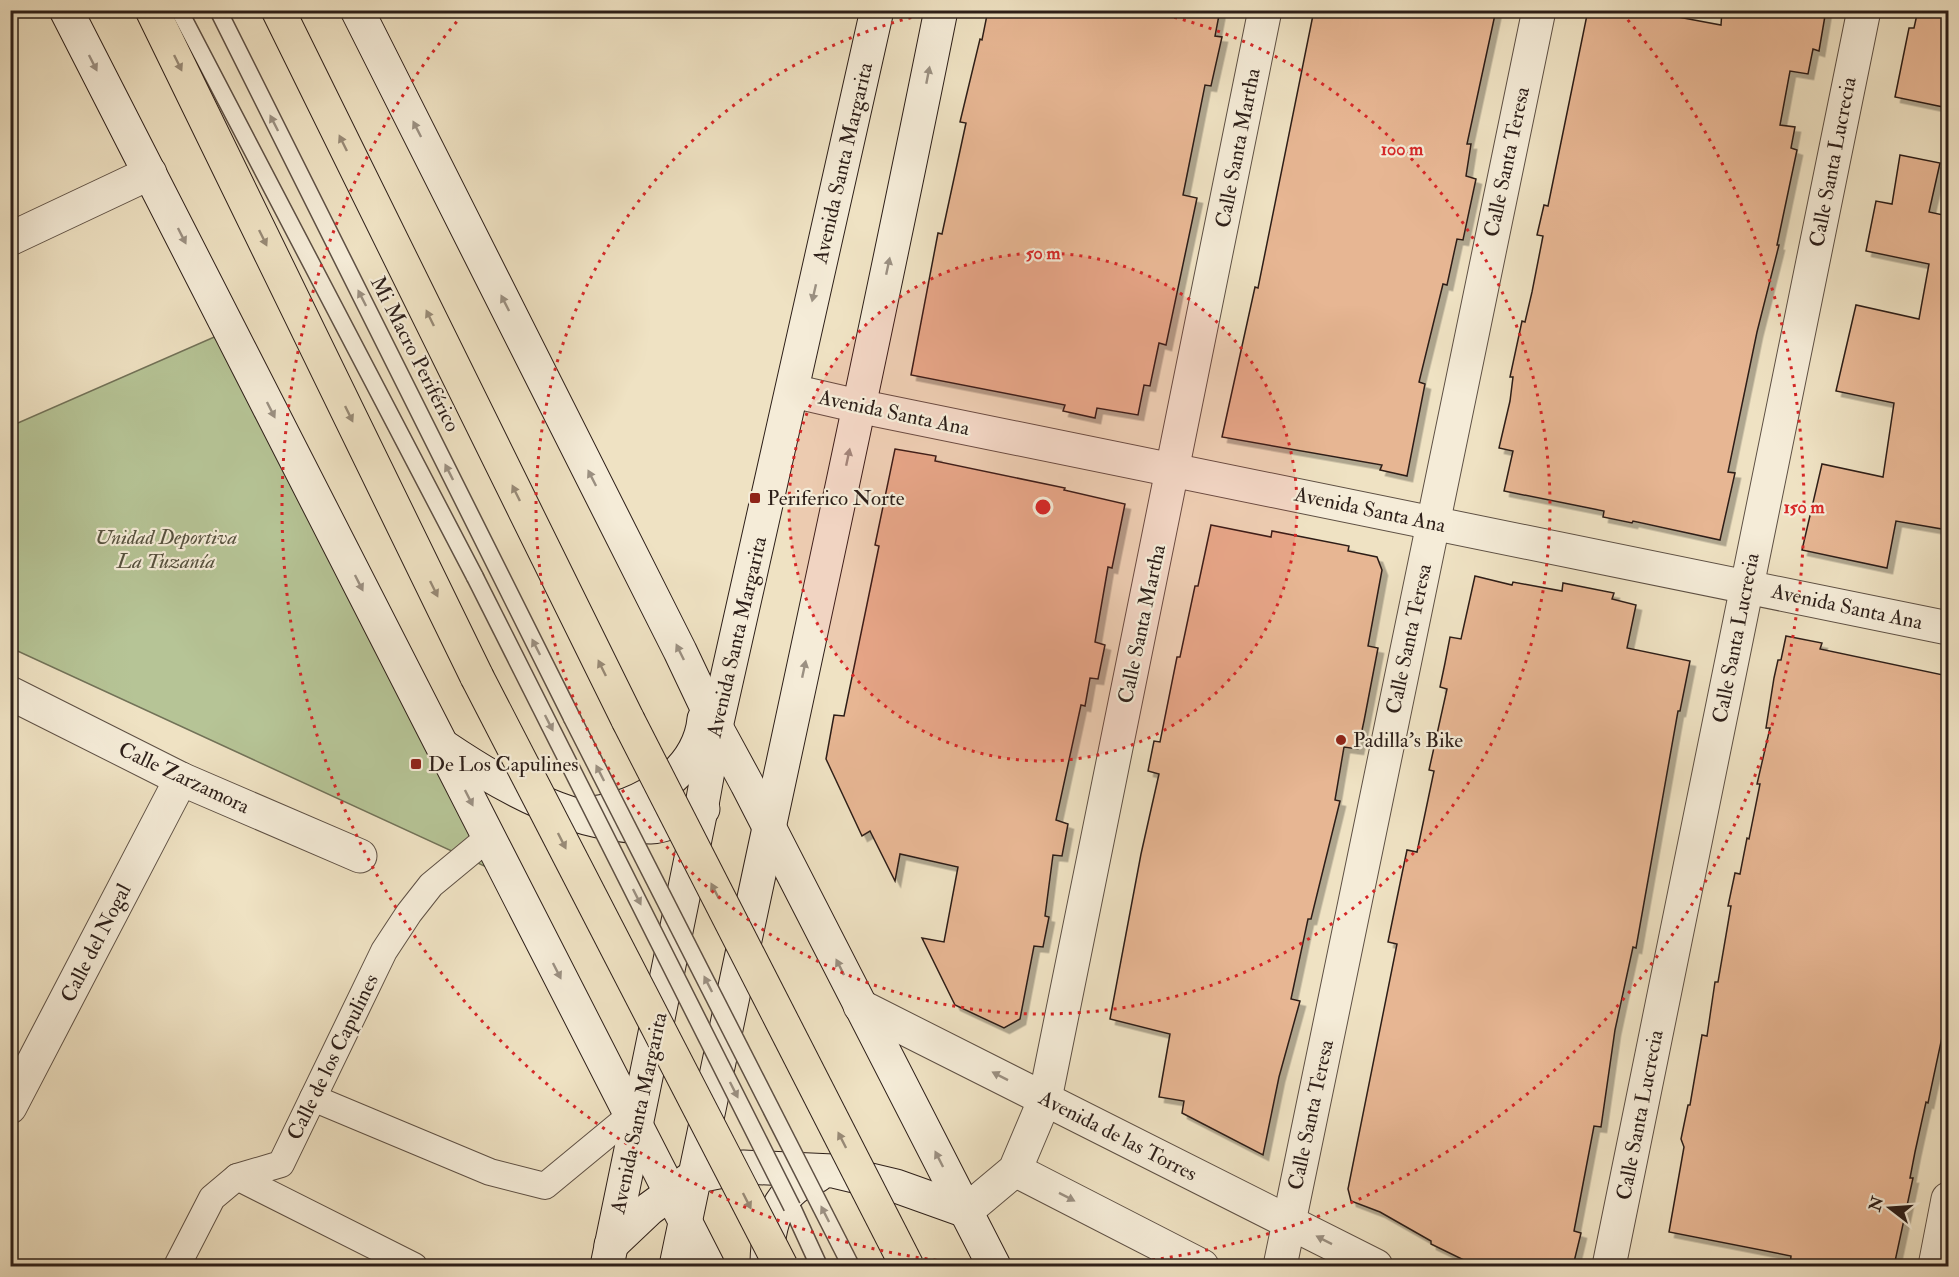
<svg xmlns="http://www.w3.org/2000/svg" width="1959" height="1277" font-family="'IM FELL Double Pica',serif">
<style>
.green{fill:#b6c496;stroke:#727258;stroke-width:1.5}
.building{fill:#e7b693;stroke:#2d1f19;stroke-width:1.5;filter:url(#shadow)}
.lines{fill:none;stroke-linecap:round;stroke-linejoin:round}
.service-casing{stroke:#5e5044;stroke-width:19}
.pedestrian-casing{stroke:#5e5044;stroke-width:28}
.minor-casing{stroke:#5e5044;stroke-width:35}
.secondary-casing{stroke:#2d1f19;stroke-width:35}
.motorway-casing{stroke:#2d1f19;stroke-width:35}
.service{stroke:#f5ecd8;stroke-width:16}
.pedestrian{stroke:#f5ecd8;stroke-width:26}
.minor{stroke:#f5ecd8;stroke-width:33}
.secondary{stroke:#f5ecd8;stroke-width:33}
.motorway{stroke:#efe2c3;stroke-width:33}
.service-bridge-casing{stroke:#5e5044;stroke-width:19;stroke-linecap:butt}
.motorway-bridge-casing{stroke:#2d1f19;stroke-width:35;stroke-linecap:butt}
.service-bridge{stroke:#f5ecd8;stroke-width:16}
.motorway-bridge{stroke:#efe2c3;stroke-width:33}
.oneway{fill:#9b9082}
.oneway2{fill:#988a76}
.ring{fill:none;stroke:#d62828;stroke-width:3;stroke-dasharray:3 6}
.poi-dot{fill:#8f2418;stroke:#f5ecd8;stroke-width:2}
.labels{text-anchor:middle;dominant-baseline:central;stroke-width:4.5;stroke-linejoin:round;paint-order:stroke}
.street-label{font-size:21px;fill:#2d1f19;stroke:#f5ecd8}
.poi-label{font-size:21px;fill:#2d1f19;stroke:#f5ecd8;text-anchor:start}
.park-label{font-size:21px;font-style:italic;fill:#56513e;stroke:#f5ecd8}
.centre{fill:#d62828;stroke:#f5ecd8;stroke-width:3}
.ring-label{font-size:18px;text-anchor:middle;font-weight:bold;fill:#d62828;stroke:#f5ecd8;stroke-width:4.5;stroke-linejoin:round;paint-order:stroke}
</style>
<defs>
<filter id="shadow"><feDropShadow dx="5.5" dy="5.5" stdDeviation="0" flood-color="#0004"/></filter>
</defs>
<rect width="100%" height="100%" fill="#efe2c3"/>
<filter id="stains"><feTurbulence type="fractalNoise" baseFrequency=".00333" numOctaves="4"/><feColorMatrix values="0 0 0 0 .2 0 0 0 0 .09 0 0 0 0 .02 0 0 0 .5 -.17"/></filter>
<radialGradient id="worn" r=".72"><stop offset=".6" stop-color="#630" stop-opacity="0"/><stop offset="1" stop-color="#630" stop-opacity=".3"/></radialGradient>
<polygon class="green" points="228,331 508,877 11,648 11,426"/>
<g class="building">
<polygon points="988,10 1220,10 1215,36 1222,37 1211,86 1205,85 1183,195 1197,198 1166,345 1159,343 1150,386 1144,385 1138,415 1097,408 1095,418 1063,411 1065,405 911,375 938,233 942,234 966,123 960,122 980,39 982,40"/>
<polygon points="1314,10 1496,10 1467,144 1471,144 1466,176 1476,179 1463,240 1457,239 1447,285 1443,284 1419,382 1425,384 1407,476 1380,470 1382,465 1222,437 1255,287 1258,288"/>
<polygon points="1588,10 1668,10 1667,15 1721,25 1722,10 1826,10 1819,51 1813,49 1808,74 1790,71 1780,125 1795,127 1791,148 1797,150 1777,245 1779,245 1757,332 1728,472 1735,473 1720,540 1633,521 1632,523 1603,517 1604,511 1504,491 1513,451 1499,448 1510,401 1513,377 1510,377 1522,321 1525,322 1532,292 1543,236 1537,235 1544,205 1548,206"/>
<polygon points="1918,10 1948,10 1948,108 1895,97 1909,28 1914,28"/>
<polygon points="1900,155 1940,163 1929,212 1948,216 1948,530 1896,521 1887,568 1802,550 1822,464 1883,477 1894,403 1836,391 1856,305 1919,319 1929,264 1866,251 1876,201 1892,204"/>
<polygon points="895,449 936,456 935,461 1065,488 1064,490 1125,504 1112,568 1108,567 1095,642 1105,645 1098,679 1090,678 1085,706 1081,705 1056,820 1068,824 1062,856 1053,855 1045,916 1049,917 1043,947 1034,946 1020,1019 1004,1028 955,1005 922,938 944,942 958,867 900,854 895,881 870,831 862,836 826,759 834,715 844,716 879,546 875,545"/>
<polygon points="1211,525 1271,537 1272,531 1349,546 1348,551 1377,557 1382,570 1368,646 1378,648 1364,721 1358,749 1344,747 1335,800 1340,801 1311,919 1308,919 1291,999 1300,1001 1279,1077 1263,1155 1182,1113 1184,1101 1159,1097 1170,1034 1110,1019 1141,854 1159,774 1148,771 1154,741 1160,742 1177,657 1180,657 1195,586 1198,586"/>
<polygon points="1475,576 1512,585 1513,582 1562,591 1563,583 1614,593 1612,599 1636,605 1627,648 1690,661 1680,711 1678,711 1636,948 1633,947 1615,1030 1601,1127 1594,1126 1579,1205 1574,1231 1581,1233 1573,1266 1476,1266 1431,1244 1431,1241 1380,1212 1351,1201 1348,1189 1397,944 1388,942 1403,869 1407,850 1417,852 1434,771 1429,770 1447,689 1440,687 1445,663 1450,637 1461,639"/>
<polygon points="1786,636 1822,643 1820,649 1948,676 1948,1009 1928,1103 1926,1102 1915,1152 1910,1178 1913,1178 1894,1266 1790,1266 1791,1256 1669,1232 1684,1147 1681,1139 1688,1105 1690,1105 1702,1035 1707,1036 1715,982 1718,982 1731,906 1728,906 1735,873 1740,874 1747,838 1749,839 1760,784 1757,784 1770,728 1766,728 1774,678 1778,660 1781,660"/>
</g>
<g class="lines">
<g class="service-casing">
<g id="service">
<polyline points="179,10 475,577"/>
<polyline points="218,10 572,718"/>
<polyline points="792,1207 819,1266"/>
</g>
</g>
<g class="pedestrian-casing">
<g id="pedestrian">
<polyline points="313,1098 490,1172 545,1186 631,1115"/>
<polyline points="237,1177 414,1266"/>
<polyline points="177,1266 212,1198 237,1177 281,1164 384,951 409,913 431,885 489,837"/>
</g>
</g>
<g class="minor-casing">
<g id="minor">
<polyline points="10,239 150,173"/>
<polyline points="793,391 858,406 1948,628"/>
<polyline points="10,693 181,779 360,856"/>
<polyline points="860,1006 1376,1266"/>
<polyline points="10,1107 181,779"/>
<polyline points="1015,1170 1202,1266"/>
<polyline points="966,1211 1015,1170 1045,1099 1265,10"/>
<polyline points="1280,1266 1539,10"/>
<polyline points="1609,1266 1864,10"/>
<polyline points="1935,1266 1948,1199"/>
</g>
</g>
<g class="secondary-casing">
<g id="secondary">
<polyline points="66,10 708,1266"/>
<polyline points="357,10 680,651 716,727 747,784 994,1266"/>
<path d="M446 748C507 789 575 827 651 827 664 827 691 815 703 809"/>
<path d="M591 813C640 809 699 772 704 719"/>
<polyline points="611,1245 649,1209 693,1177 743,1167 833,1171 896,1186 966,1211"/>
<path d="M767 1262C768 1224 777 1189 817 1176"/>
<polyline points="607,1266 701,810 716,727 877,10"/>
<path d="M676 1266C763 848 857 430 941 10"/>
</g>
</g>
<g class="motorway-casing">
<g id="motorway">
<polyline points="152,10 477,677"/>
<polyline points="278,10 628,720"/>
</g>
</g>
<use href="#service" class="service"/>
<use href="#pedestrian" class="pedestrian"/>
<use href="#minor" class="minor"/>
<use href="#secondary" class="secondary"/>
<use href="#motorway" class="motorway"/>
<g class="service-bridge-casing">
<g id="service-bridge">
<polyline points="475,577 792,1207"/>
<polyline points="572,718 851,1266"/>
</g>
</g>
<g class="motorway-bridge-casing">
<g id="motorway-bridge">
<polyline points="477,677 781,1266"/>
<polyline points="628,720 907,1266"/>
</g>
</g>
<use href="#service-bridge" class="service-bridge"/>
<use href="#motorway-bridge" class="motorway-bridge"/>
</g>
<defs><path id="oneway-solid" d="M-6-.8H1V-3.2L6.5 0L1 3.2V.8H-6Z" transform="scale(1.5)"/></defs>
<g class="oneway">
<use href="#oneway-solid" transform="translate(93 63) rotate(63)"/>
<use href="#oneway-solid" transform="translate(928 75) rotate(-79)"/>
<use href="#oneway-solid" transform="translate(274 123) rotate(-117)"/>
<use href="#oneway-solid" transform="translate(417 129) rotate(-117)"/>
<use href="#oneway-solid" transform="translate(182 236) rotate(63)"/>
<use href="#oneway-solid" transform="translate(888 266) rotate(-78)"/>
<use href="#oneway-solid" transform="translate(814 293) rotate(103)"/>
<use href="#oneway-solid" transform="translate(362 298) rotate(-117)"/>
<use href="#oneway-solid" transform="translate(505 303) rotate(-117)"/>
<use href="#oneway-solid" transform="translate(271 410) rotate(63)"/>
<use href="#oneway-solid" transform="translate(848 457) rotate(-78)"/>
<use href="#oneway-solid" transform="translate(449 472) rotate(-117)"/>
<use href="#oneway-solid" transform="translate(592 478) rotate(-117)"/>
<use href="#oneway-solid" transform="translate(359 583) rotate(63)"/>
<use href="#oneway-solid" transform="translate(536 647) rotate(-117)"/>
<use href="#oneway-solid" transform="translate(680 652) rotate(-116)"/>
<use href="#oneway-solid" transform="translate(804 669) rotate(-78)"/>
<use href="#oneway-solid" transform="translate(549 723) rotate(63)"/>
<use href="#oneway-solid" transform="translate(600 773) rotate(-117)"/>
<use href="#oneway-solid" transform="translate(469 798) rotate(63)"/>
<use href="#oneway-solid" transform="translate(637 897) rotate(63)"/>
<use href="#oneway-solid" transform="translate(840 967) rotate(-117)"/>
<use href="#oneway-solid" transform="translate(557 971) rotate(63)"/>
<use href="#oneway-solid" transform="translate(708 984) rotate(-117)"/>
<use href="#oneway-solid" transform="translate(1000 1076) rotate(-153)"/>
<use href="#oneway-solid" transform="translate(734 1090) rotate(63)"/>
<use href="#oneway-solid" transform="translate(939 1159) rotate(-117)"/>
<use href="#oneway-solid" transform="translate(1067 1197) rotate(27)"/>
<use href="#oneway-solid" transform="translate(825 1214) rotate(-117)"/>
<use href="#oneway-solid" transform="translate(1324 1240) rotate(-153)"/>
</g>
<g class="oneway2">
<use href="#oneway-solid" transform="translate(178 63) rotate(64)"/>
<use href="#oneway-solid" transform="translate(343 143) rotate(-116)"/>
<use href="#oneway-solid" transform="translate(263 238) rotate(64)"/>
<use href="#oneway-solid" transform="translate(430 318) rotate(-116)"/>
<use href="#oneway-solid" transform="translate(349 414) rotate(64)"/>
<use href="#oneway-solid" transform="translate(516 493) rotate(-116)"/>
<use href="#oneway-solid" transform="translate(434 589) rotate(64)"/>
<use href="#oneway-solid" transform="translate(602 668) rotate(-116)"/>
<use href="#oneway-solid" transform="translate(562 841) rotate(63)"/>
<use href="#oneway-solid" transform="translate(715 891) rotate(-117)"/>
<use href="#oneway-solid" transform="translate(842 1140) rotate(-117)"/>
<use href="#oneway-solid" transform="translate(747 1201) rotate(63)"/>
</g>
<circle cx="1043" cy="507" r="254" fill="#d62828" fill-opacity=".12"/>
<g class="ring">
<circle cx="1043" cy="507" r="254"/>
<path d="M1148 11A507 507 0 1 1 938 11"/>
<path d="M990 1266A761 761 0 0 1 464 13M1622 13A761 761 0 0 1 1096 1266"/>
</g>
<g class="poi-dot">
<rect x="749" y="492" width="12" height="12" rx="3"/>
<circle cx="1341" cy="740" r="6"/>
<rect x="410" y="758" width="12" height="12" rx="3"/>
</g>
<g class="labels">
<g class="street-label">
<text transform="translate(1238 148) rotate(-79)">Calle Santa Martha</text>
<text transform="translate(1507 162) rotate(-78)">Calle Santa Teresa</text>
<text transform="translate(1833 162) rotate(-79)">Calle Santa Lucrecia</text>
<text transform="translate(843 163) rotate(-77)">Avenida Santa Margarita</text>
<text transform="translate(415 354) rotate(63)">Mi Macro Periférico</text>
<text transform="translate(894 413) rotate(12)">Avenida Santa Ana</text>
<text transform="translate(1370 510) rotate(12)">Avenida Santa Ana</text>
<text transform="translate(1847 607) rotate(12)">Avenida Santa Ana</text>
<text transform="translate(1142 624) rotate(-78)">Calle Santa Martha</text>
<text transform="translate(737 637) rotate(-77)">Avenida Santa Margarita</text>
<text transform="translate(1736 638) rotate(-79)">Calle Santa Lucrecia</text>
<text transform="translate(1409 639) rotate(-78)">Calle Santa Teresa</text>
<text transform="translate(184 778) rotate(25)">Calle Zarzamora</text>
<text transform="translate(96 943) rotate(-63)">Calle del Nogal</text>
<text transform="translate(333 1057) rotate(-64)">Calle de los Capulines</text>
<text transform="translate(639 1113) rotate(-78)">Avenida Santa Margarita</text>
<text transform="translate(1311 1115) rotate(-78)">Calle Santa Teresa</text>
<text transform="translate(1640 1115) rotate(-79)">Calle Santa Lucrecia</text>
<text transform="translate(1118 1136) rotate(27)">Avenida de las Torres</text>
</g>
<g class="poi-label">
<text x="767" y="498">Periferico Norte</text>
<text x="1353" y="740">Padilla's Bike</text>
<text x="428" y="764">De Los Capulines</text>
</g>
<g class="park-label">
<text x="166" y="537">Unidad Deportiva<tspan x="166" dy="24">La Tuzanía</tspan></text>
</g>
</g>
<circle cx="1043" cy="507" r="9" class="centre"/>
<g class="ring-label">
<text x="1402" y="155">100 m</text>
<text x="1043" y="259">50 m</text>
<text x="1804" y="513">150 m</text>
</g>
<rect width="1959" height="1277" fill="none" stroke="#efe2c3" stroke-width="36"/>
<rect x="12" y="12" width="1935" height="1253" fill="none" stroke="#2d1f19" stroke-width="3"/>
<rect x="18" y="18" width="1923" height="1241" fill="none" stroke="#2d1f19" stroke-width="1.5"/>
<g transform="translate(1890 1208) rotate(287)" stroke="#f5ecd8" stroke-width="4.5" paint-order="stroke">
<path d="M0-4.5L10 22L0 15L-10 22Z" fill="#2d1f19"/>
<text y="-9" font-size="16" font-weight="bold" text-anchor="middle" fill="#2d1f19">N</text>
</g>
<rect width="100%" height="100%" filter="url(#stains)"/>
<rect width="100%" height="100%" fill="url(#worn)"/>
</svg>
